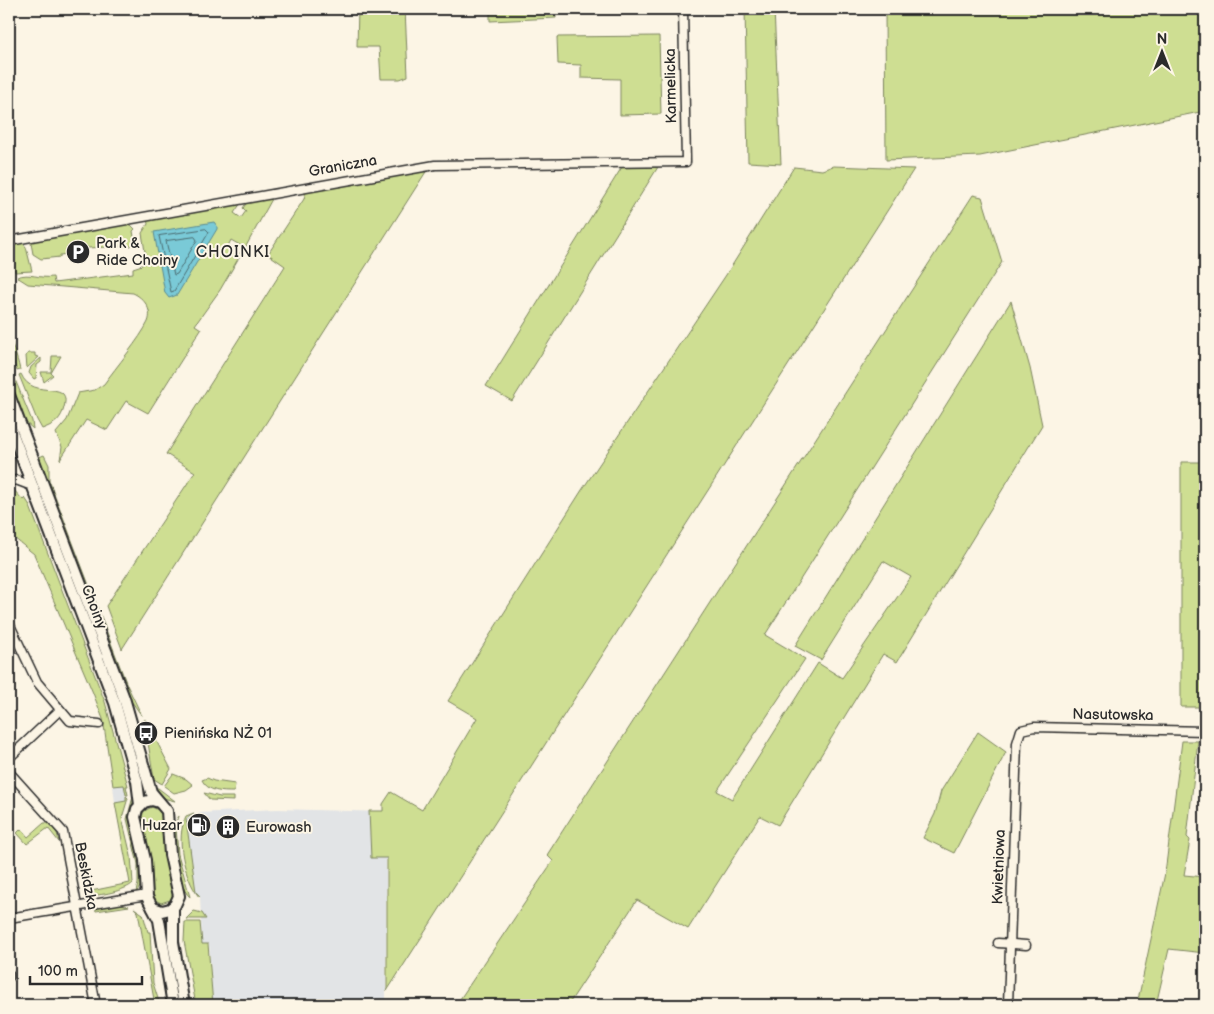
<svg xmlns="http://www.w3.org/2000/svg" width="1214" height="1014" font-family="'Balsamiq Sans',sans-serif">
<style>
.built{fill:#e2e4e6}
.green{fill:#cede92;stroke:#7c845e}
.water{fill:#7acad7;stroke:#5a8a92}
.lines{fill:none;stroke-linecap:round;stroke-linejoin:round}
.shore{stroke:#4b6b70;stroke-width:1}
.minor-casing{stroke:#2b2b2b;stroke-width:11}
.tertiary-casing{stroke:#2b2b2b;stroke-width:14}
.minor{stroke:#fcf5e5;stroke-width:8}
.tertiary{stroke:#fcf5e5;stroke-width:10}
.labels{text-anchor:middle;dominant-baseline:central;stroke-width:4;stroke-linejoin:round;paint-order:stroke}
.street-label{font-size:15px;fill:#2b2b2b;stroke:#fcf5e5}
.poi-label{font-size:15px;fill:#2b2b2b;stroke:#fcf5e5;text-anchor:start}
.neighbourhood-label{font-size:16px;letter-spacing:1px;fill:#2b2b2b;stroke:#fcf5e5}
</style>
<rect width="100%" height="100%" fill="#fcf5e5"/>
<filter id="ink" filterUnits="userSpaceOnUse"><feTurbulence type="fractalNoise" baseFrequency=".02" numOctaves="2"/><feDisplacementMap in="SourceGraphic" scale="10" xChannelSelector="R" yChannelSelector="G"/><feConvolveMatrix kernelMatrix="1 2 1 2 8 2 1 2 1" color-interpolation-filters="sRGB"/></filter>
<g filter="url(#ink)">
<g class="built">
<polygon points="124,784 126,801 115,803 113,786"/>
<polygon points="277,809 386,812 386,1005 213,1005 209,944 202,944 200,896 196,892 186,819 198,813"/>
</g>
<g class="green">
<polygon points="358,9 405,9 408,76 400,79 381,79 379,47 357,47"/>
<polygon points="490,9 555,9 556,18 490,21"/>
<polygon points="745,9 774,9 781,164 748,162"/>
<polygon points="885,9 1205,9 1205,111 980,156 886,160"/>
<polygon points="659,36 661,114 620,115 620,79 581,78 581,65 558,64 557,37"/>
<polygon points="833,166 914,169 387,991 387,858 371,858 369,811 383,811 383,804 391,792 422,810 477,718 448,701 582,490 726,275 794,167 822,170"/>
<polygon points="429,167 122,649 106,606 195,472 166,454 285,266 268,254 304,199 306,191"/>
<polygon points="622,167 658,167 512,401 486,386"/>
<polygon points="973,195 982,197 1002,262 765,635 805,659 717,791 732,799 818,663 842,678 911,577 883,561 821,660 795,646 1011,301 1030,368 1042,425 897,662 883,654 778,825 760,816 688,929 637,900 568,1005 456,1005 553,861 547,855"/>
<path d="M269 198 272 199 245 248 231 240 228 246 241 254 220 290 195 325 201 329 148 413 126 401 107 430 86 420 60 460 62 447 56 433 67 420 78 393 95 390 104 384C116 367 140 339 148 322 153 310 144 298 133 293L28 284 17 277C30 272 38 279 53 277L54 283 133 273V268L142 265 146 258 142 233 148 224 147 219 241 203 234 213 241 218 246 211 243 208 247 202Z"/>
<polygon points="1201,209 1205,209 1205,707 1181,707 1181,462 1204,462"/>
<polygon points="129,223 135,229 133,231 135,242 131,246 87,248 75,253 60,255 60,257 41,259 33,254 31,243 33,240"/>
<polygon points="17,243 23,243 26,247 32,271 15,272 11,250"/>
<path d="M9 331C11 345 17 355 20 370L17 371 9 349Z"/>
<polygon points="28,353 35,353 35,356 39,357 27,368 26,356"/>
<polygon points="52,356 61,356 51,373 53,375 44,382 41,372 51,372"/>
<polygon points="41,358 41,362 37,365 36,378 34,379 29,373 31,367"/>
<path d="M21 374C33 403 75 375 63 411 59 422 52 425 42 429L37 420 19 375Z"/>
<polygon points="14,377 32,421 33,429 23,420 9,383 10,378"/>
<polygon points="44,455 49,465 49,480 127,685 142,716 129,698 37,458"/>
<polygon points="9,488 12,488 23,500 25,498 29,504 105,702 128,786 126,786 128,795 126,795 124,785 113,786 103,719 93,693 34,554 9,534"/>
<polygon points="145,719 171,769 162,784 154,779 147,737 149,734 143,722"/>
<polygon points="978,732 1006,752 954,853 923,838 935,814 941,791"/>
<polygon points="1182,741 1198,741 1187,837 1190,840 1184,875 1205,877 1205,953 1169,949 1156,1005 1137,1005 1165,873"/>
<polygon points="173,774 186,779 193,785 186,790 174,793 164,786"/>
<path d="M207 778 214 781 235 784 234 792C222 792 208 792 202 780Z"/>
<polygon points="155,788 158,788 175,801 163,798"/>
<path d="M134 793C136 803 128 811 130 820 133 837 152 879 136 892L138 884V864L127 819Z"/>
<polygon points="204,793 220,797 234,797 234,801 210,800"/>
<path d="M126 796 128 798 122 818 131 856 133 883C127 890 98 897 87 895L83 892 86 888 91 891 130 883 115 803 126 801Z"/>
<path d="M152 807 158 810 162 815 165 858 174 892 170 900 161 903 155 900C148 889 152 868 150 854 148 842 138 823 144 811Z"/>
<path d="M194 813 186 819 196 892 200 896 199 897C184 877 175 838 186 816Z"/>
<path d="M179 816 176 827 178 854 190 897C176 886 168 829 179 816Z"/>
<polygon points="44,823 49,823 57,833 59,842 48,828 27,844 17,833 21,829 28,837"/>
<polygon points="117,903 129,906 96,911 94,906"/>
<polygon points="134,908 143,914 148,932 150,932 153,983 160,1005 155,1005 138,912"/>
<polygon points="194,911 202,913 206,919 186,919"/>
<polygon points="185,922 200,922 202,944 208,944 213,1005 196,1005 184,941"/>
</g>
<polygon class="water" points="214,222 217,226 217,229 177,295 169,298 165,293 154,232"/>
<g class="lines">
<g class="shore">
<polygon points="206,229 209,232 174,291 171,292 159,236"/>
<polygon points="195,237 197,240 177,274 174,275 166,241"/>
</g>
<g class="minor-casing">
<g id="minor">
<polyline points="9,241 435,165 686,162 683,9"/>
<polyline points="9,482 16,480 32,486"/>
<polyline points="9,623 37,682 70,721 99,724"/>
<polyline points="9,758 60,710"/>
<polyline points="9,772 63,832 96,1005"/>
<polyline points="9,918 147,895"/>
<polyline points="998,943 1026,945"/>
<polyline points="9,974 9,977"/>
<polyline points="1008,1005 1017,743 1021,730 1034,727 1205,731"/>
</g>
</g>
<g class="tertiary-casing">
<g id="tertiary">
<polyline points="9,395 124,698 151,792 167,811 170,855 179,896 175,905 170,909 162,911 153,908"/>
<polyline points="9,424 115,703 137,781 140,805"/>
<polyline points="159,802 152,800 144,802 137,809 135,817 145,860 147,897 159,920 173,1005"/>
<polyline points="173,907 173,942 184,1005"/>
</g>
</g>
<use href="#minor" class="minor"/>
<use href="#tertiary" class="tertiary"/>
</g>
</g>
<defs>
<g id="parking-disc" transform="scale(1.25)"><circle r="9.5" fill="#2b2b2b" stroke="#fcf5e5"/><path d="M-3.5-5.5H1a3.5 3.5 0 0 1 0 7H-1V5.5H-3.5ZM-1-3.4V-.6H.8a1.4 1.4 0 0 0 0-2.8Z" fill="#fff"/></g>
<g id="bus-disc" transform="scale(1.25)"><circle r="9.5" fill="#2b2b2b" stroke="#fcf5e5"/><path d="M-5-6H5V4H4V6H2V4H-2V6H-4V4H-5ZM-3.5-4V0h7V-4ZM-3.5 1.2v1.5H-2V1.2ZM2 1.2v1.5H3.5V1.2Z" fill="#fff"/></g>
<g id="fuel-disc" transform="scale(1.25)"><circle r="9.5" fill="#2b2b2b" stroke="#fcf5e5"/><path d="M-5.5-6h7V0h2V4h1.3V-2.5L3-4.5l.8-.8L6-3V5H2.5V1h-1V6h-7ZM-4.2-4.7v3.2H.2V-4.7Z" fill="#fff"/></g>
<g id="building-disc" transform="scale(1.25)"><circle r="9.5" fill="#2b2b2b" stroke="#fcf5e5"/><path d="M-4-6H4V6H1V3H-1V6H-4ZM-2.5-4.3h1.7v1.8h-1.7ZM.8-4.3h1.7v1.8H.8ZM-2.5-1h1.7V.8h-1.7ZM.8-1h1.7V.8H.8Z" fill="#fff"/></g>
</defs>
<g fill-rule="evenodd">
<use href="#parking-disc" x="78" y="252"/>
<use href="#bus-disc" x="146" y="733"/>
<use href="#fuel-disc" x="199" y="825"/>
<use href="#building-disc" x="228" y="827"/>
</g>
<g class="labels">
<g class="street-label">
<text transform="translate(671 86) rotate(-91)">Karmelicka</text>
<text transform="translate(343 166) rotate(-10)">Graniczna</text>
<text transform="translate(94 607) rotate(69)">Choiny</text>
<text transform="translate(1113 715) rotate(1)">Nasutowska</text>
<text transform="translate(999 867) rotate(-88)">Kwietniowa</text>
<text transform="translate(86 876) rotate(79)">Beskidzka</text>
</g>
<g class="poi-label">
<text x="96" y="243">Park &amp;<tspan x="96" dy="17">Ride Choiny</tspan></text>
<text x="164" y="733">Pienińska NŻ 01</text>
<text x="182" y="825" text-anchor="end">Huzar</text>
<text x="246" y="827">Eurowash</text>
</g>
<g class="neighbourhood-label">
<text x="233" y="252">CHOINKI</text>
</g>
</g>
<rect width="1214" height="1014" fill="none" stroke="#fcf5e5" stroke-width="30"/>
<rect x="15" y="15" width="1184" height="984" fill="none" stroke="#2b2b2b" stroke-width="2" filter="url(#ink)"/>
<g transform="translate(1162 52)" stroke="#fcf5e5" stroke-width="4" paint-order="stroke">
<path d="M0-4L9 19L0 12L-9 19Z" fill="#2b2b2b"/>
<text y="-8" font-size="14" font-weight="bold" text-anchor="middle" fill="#2b2b2b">N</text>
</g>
<path d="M30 976v8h112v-8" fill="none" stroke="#2b2b2b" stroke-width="2.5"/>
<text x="38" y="976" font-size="15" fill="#2b2b2b" stroke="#fcf5e5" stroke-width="4" paint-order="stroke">100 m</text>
</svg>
